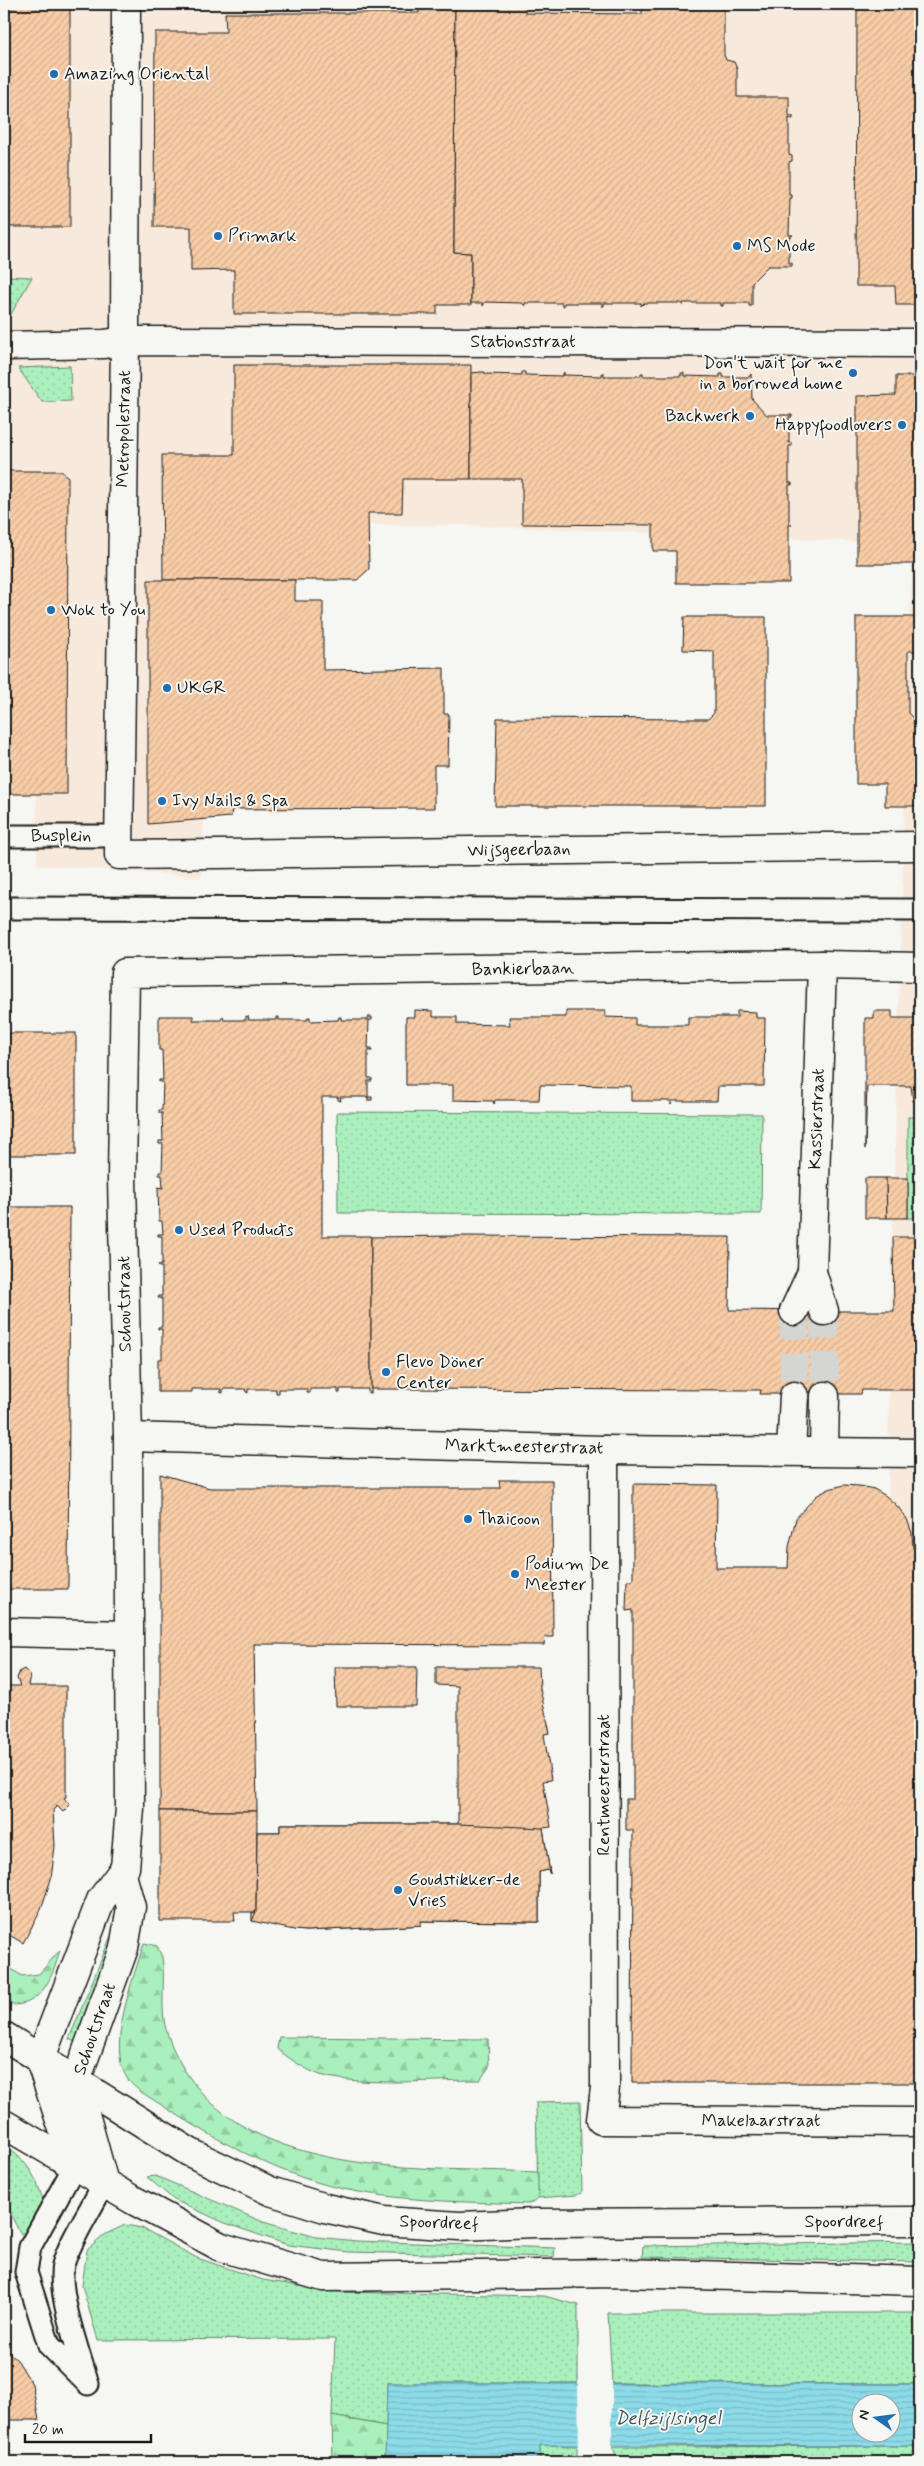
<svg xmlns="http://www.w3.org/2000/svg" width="924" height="2466" font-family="Mynerve,sans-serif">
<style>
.built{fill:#f7eadc}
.grass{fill:url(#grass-dots);stroke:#63866c}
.forest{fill:url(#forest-firs);stroke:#63866c}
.water{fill:url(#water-rules);stroke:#5f8f97;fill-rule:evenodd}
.pier{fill:#f6f6f2}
.building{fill:url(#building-hatch);stroke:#1c1c1c}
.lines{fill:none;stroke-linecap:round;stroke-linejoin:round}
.street-tunnel{stroke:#d5d5d2;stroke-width:28;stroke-dasharray:28 14;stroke-linecap:butt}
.lane-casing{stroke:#1c1c1c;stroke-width:25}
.street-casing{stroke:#1c1c1c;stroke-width:31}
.secondary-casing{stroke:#1c1c1c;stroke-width:31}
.lane{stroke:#f6f6f2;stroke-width:21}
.street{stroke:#f6f6f2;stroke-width:28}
.secondary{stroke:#f6f6f2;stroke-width:28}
.poi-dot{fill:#1f6fb2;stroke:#f6f6f2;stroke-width:2}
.labels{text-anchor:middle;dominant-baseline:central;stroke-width:4;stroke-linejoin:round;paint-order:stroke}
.poi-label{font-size:18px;fill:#1c1c1c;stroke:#f6f6f2;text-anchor:start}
.street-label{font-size:18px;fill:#1c1c1c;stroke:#f6f6f2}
.water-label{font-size:19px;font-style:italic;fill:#3e555a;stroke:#f6f6f2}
</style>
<defs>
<pattern id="grass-dots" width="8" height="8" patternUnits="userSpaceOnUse" patternTransform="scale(1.25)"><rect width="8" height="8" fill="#aaf0bc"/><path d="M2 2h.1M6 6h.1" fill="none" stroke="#92cda1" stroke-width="1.8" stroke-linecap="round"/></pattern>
<pattern id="forest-firs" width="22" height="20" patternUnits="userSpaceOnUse" patternTransform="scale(1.25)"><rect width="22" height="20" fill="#aaf0bc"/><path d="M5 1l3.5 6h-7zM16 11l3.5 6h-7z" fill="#92cda1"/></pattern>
<pattern id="water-rules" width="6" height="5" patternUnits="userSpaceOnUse" patternTransform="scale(1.25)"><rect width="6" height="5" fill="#8cdbe9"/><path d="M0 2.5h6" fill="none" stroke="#78bbc7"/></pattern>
<pattern id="building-hatch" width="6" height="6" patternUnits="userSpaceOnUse" patternTransform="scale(1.25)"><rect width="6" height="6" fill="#f8cda7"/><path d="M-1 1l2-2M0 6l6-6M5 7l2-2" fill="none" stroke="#d4af8f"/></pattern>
</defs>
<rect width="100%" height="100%" fill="#f6f6f2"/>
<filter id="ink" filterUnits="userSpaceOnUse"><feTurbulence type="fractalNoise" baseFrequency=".02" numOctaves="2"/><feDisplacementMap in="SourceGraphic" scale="10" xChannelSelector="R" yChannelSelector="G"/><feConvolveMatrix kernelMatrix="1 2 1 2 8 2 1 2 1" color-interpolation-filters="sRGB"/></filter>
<g filter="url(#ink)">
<polygon class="built" points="37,4 920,4 920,1865 886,1865 889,1356 912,544 460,525 214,524 202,877 37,865 33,512 4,510 4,166 33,164"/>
<g class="grass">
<polygon points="5,276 32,277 10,316 4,315"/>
<polygon points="70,366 71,401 42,402 18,368"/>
<polygon points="337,1112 762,1114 761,1214 338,1213"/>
<rect x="908" y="1117" width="12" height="101"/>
<polygon points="115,1937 77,2043 69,2039 110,1938"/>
<polygon points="580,2101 582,2193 576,2195 538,2198 536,2102"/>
<path d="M4 2145C30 2163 36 2177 45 2206L25 2239C3 2212 4 2178 4 2145Z"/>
<polygon points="156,2176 263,2222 316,2237 357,2241 555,2248 554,2257 349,2252 288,2245 225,2223 174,2200 147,2177"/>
<polygon points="125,2225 142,2228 197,2258 263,2280 337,2292 544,2296 578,2305 578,2383 387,2383 386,2426 332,2416 335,2339 98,2340 82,2286 87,2250 106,2234"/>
<polygon points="920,2242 920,2262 642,2257 643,2246"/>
<polygon points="608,2313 920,2313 920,2384 612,2383"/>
<polygon points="540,2445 577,2446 577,2462 540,2462"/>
<polygon points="920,2446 920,2462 618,2462 613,2447"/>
</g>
<g class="forest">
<path d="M144 1943 157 1946 162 1957C166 1981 159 2010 167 2033 218 2182 410 2166 538 2172V2198L529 2204C472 2202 415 2202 359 2192 279 2179 208 2135 141 2092 136 2088 130 2083 127 2078 106 2046 134 1978 144 1943Z"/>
<path d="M60 1950C52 1980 39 2011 4 2004V1964L22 1976 39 1974Z"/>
<path d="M279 2037 488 2039 489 2067 480 2080C433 2080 374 2086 328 2077 309 2073 293 2061 277 2049Z"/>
<polygon points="332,2416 386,2426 385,2462 333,2462"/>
</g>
<path class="water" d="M387 2383 920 2384V2446L540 2445V2462H385ZM862 2404H892V2434H862Z"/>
<polygon class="pier" points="578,2381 612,2381 612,2449 579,2449"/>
<g class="building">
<rect x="4" y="4" width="66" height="223"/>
<polygon points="419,4 455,4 454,252 471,253 471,305 437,305 437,314 234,314 234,270 191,271 191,227 154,227 155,32 226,32 225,13 419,13"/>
<polygon points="455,4 526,4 525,13 642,14 642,4 724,4 724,55 726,60 734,62 737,69 737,97 789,97 789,116 793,116 793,119 789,118 789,155 792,156 792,161 789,162 789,195 792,195 792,198 790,198 789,235 793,235 789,237 789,263 792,263 792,266 768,266 752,282 752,306 749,306 749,303 723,303 723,306 721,306 721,303 683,303 683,306 681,303 644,303 641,306 641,303 604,303 604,306 602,306 602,303 564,303 564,306 562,306 562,303 525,303 525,306 522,303 485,302 483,306 483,303 471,303 471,253 454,252"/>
<polygon points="857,4 920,4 920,305 896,305 895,286 856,286"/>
<polygon points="234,365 471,365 471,479 403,479 402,513 368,513 369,569 357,580 163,580 162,455 234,455"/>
<polygon points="482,372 485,372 485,374 522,375 522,372 525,372 525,375 562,376 564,372 564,375 602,376 602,373 604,373 604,376 641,376 641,373 643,373 643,376 681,376 681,373 684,373 684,376 720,377 720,374 723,374 723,377 749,377 751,374 752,399 767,415 792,415 792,417 789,417 789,443 792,443 792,446 789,446 789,483 792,483 792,485 789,485 789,522 792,525 789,525 789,583 676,583 676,551 653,551 653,525 522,524 522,479 471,479 471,373"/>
<polygon points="896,376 920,376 920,564 857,564 857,396 896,395"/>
<polygon points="4,471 61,471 68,477 67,794 5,794 4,798"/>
<polygon points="148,580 295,580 295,601 323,601 323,670 444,668 444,714 449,714 448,765 434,765 434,808 232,809 231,817 148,824"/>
<polygon points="684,617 766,617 766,806 495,806 497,718 708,719 714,713 714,651 683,650"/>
<polygon points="856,617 920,617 920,651 908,651 908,713 914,719 920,719 920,806 885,806 885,784 856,784"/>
<polygon points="415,1010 433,1011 433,1017 457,1017 457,1024 510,1025 509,1017 566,1017 566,1011 605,1011 605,1017 635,1018 635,1025 688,1025 688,1017 737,1017 737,1011 756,1012 756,1018 765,1018 764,1086 718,1086 717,1101 672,1101 671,1105 671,1101 631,1101 631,1086 540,1085 539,1100 495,1100 494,1104 493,1101 453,1100 453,1085 406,1085 406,1017 415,1017"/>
<polygon points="874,1011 892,1011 892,1018 920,1018 920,1101 913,1101 911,1086 867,1086 865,1149 865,1018 874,1018"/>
<polygon points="159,1016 193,1016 193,1020 221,1020 223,1016 224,1020 246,1020 246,1016 249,1017 248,1020 277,1020 277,1017 279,1017 279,1020 307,1020 308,1017 310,1017 310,1021 338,1020 339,1017 341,1017 341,1020 368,1020 368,1017 372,1017 372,1020 369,1020 368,1048 372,1048 372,1051 368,1051 368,1078 372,1078 372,1081 368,1081 368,1097 372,1097 372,1100 368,1100 368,1097 340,1097 341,1101 338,1100 338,1097 322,1097 322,1236 371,1236 371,1393 368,1393 368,1389 340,1389 340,1393 338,1393 338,1389 310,1389 310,1393 307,1393 307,1389 279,1389 279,1393 276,1393 276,1389 248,1389 248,1393 246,1392 245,1389 223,1389 223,1393 220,1392 221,1389 192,1389 192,1392 158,1392 158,1359 162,1359 162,1329 158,1329 158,1327 162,1327 162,1298 158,1298 159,1296 162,1296 162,1267 159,1267 158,1265 162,1265 162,1236 158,1236 158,1234 163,1234 162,1221 159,1221 158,1187 163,1188 162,1175 159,1175 159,1172 162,1172 163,1144 159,1144 159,1141 163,1141 162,1113 159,1113 159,1110 162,1110 163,1082 159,1082 159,1080 163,1080 162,1050 159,1050"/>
<rect x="4" y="1033" width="72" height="122"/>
<polygon points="865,1178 886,1178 887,1218 865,1218"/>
<polygon points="886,1178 908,1178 908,1218 887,1218"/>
<polygon points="4,1207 70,1207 68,1589 4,1589"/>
<polygon points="454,1236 730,1237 729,1310 824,1311 894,1311 893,1237 920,1237 920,1390 862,1390 861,1394 839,1394 839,1396 784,1396 784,1394 760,1394 761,1390 371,1389 371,1237"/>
<polygon points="160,1474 210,1488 500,1488 499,1480 552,1480 553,1637 545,1637 544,1645 254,1644 257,1811 160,1811"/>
<polygon points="633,1484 717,1485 716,1568 788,1568 789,1547 796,1518 816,1496 829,1489 844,1485 859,1486 874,1489 886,1496 898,1507 907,1519 912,1533 913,1548 920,1548 920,2083 632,2083 633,1830 626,1830 626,1799 633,1799 633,1610 626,1611 627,1580 633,1580"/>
<polygon points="335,1667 417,1667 416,1706 336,1706"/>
<polygon points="436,1667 539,1667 540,1689 550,1733 544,1734 551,1780 543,1781 551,1827 543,1828 550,1874 548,1870 539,1872 539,1922 421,1921 421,1925 407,1926 306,1931 294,1930 294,1921 252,1921 252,1912 256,1912 257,1832 280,1832 280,1824 458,1824 458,1686 436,1685"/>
<polygon points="24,1669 30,1675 28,1686 66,1686 66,1797 64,1798 70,1805 63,1812 57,1806 53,1810 55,1846 51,1879 40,1912 23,1943 4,1932 4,1686 20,1686 17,1678 20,1671"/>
<polygon points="160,1811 257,1811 256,1912 234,1912 235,1921 160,1921"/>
<polygon points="280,1824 458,1824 543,1828 550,1874 548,1870 539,1872 539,1922 421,1921 421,1925 407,1926 306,1931 294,1930 252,1921 256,1912 257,1832 280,1832"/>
<polygon points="4,2348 18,2361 32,2384 39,2420 4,2420"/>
</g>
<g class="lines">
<g class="street-tunnel">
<polyline points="794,1311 794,1396"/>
<polyline points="824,1311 825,1396"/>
</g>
<g class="lane-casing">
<g id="lane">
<polyline points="4,836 119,836"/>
<polyline points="4,908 920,910"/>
<path d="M75 2165 30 2247 26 2272 49 2345 88 2384C80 2356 57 2293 63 2265 69 2242 93 2206 104 2183"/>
</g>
</g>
<g class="street-casing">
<g id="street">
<polyline points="126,4 125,341 119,855 920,846"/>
<polyline points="4,346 104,344 125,341 920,343"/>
<polyline points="822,965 812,1272 824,1311"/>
<polyline points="794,1311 812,1272"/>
<polyline points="128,1437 604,1450 920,1453"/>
<polyline points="604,1450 605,2088 601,2120 920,2122"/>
<polyline points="791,1451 794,1396"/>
<polyline points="824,1451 825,1396"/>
<polyline points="4,1632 128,1635"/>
<polyline points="75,2165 40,2060 101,1900 125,1868 130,1808 128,1437 122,1179 125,973 822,965 920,967"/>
<polyline points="104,2183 76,2081 124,1948 131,1907 122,1875"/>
</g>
</g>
<g class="secondary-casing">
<g id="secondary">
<polyline points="4,2036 189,2152 270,2191 325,2208 384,2221 459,2226 536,2223 920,2221"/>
<polyline points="4,2124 133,2200 221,2247 323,2277 621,2273 920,2281"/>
</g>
</g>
<use href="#lane" class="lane"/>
<use href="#street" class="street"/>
<use href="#secondary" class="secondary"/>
</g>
</g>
<g class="poi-dot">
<circle cx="54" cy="74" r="5"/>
<circle cx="218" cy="236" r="5"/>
<circle cx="737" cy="246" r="5"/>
<circle cx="853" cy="373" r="5"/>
<circle cx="750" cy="416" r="5"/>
<circle cx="902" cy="425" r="5"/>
<circle cx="51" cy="610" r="5"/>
<circle cx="167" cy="688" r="5"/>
<circle cx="162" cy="801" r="5"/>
<circle cx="179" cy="1230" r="5"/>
<circle cx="386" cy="1372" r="5"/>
<circle cx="468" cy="1519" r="5"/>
<circle cx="515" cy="1574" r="5"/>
<circle cx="398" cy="1890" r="5"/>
</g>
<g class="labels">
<g class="poi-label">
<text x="64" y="74">Amazing Oriental</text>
<text x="228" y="236">Primark</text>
<text x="747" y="246">MS Mode</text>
<text x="843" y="363" text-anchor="end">Don't wait for me<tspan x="843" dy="21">in a borrowed home</tspan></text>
<text x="740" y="416" text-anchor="end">Backwerk</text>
<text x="892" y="425" text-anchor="end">Happyfoodlovers</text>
<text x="61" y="610">Wok to You</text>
<text x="177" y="688">UKGR</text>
<text x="172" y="801">Ivy Nails &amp; Spa</text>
<text x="189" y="1230">Used Products</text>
<text x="396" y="1362">Flevo Döner<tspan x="396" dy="21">Center</tspan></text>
<text x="478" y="1519">Thaicoon</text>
<text x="525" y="1564">Podium De<tspan x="525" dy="21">Meester</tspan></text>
<text x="408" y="1880">Goudstikker-de<tspan x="408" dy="21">Vries</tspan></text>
</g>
<g class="street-label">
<text x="523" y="342">Stationsstraat</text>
<text transform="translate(124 429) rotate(-89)">Metropolestraat</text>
<text x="61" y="836">Busplein</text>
<text transform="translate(519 850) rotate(-1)">Wijsgeerbaan</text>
<text transform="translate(523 969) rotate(-1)">Bankierbaan</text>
<text transform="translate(817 1119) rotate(-88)">Kassierstraat</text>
<text transform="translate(125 1304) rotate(-91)">Schoutstraat</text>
<text transform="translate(524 1447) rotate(1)">Marktmeesterstraat</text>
<text transform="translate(604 1785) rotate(-90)">Rentmeesterstraat</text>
<text transform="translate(95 2029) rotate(-71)">Schoutstraat</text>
<text x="761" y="2121">Makelaarstraat</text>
<text x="844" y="2222">Spoordreef</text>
<text transform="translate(439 2223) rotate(2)">Spoordreef</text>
</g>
<g class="water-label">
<text x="668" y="2418">Delfzijlsingel</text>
</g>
</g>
<rect width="924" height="2466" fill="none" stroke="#f6f6f2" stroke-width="20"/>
<rect x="10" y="10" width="904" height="2446" fill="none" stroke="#1c1c1c" stroke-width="2" filter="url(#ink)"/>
<g transform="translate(876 2418) rotate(284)"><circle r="24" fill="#f6f6f2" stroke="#9f9f9c"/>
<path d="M0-4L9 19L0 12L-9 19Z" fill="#1f6fb2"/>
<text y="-8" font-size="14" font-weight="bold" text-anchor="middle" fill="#1c1c1c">N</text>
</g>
<path d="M25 2434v8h126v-8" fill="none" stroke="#1c1c1c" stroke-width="2.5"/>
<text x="32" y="2434" font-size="15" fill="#1c1c1c" stroke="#f6f6f2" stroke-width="4" paint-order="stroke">20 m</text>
</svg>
